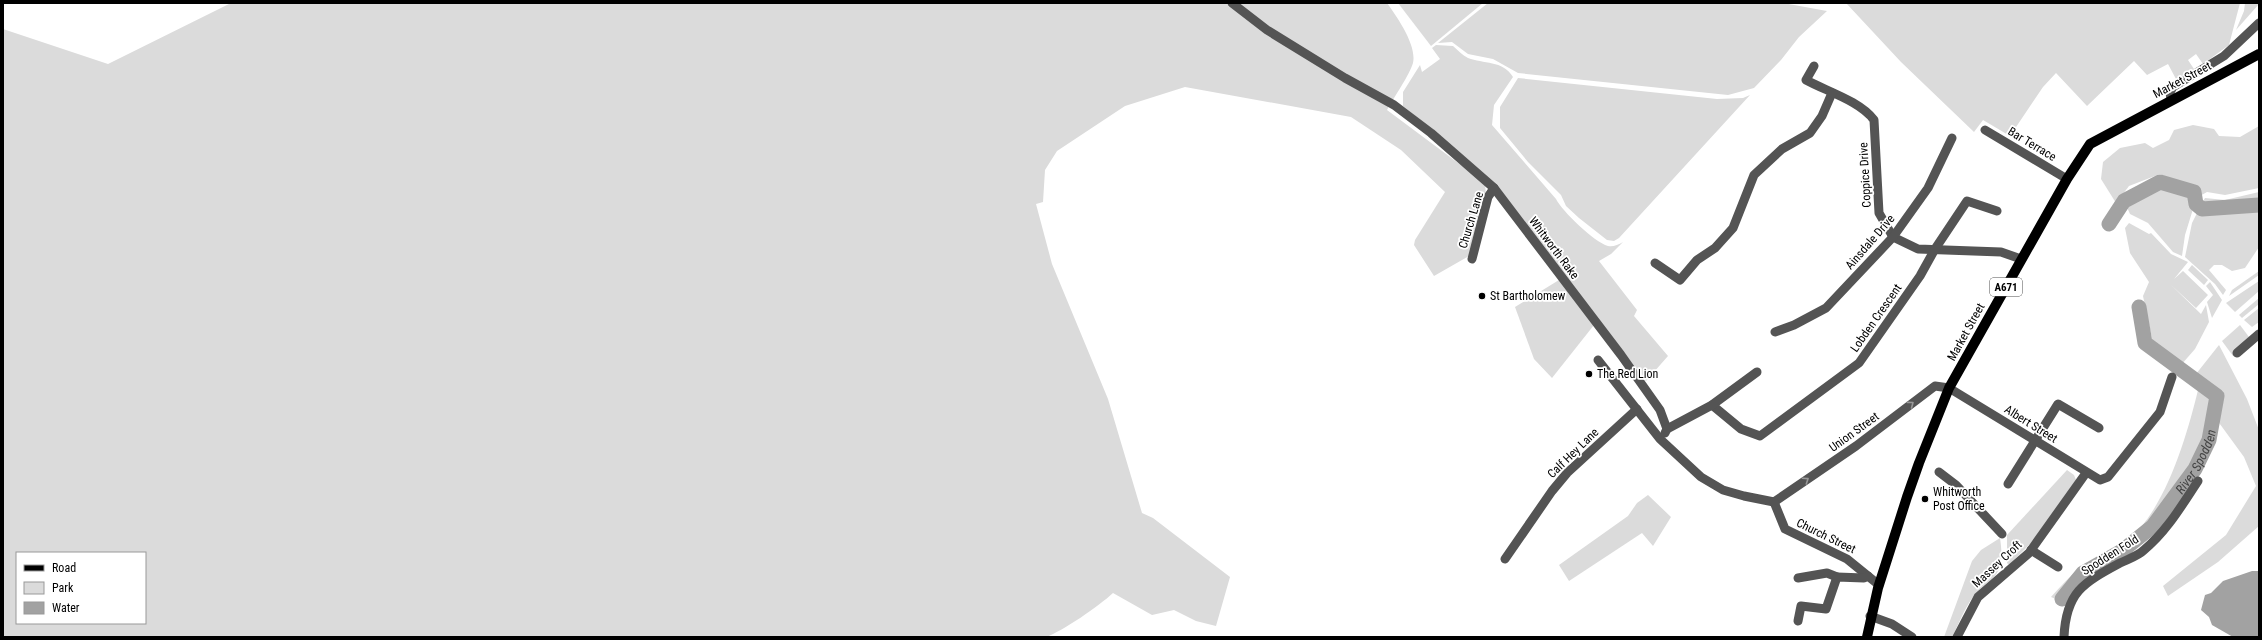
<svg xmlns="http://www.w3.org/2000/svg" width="2262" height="640" font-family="'Roboto Condensed',sans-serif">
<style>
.green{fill:#dbdbdb;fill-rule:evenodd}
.water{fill:#a2a2a2}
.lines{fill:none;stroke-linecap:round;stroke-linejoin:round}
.river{stroke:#a2a2a2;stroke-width:15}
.minor{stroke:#545454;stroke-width:9}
.major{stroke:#000;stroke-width:10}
.oneway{stroke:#989898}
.poi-dot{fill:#000;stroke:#fff;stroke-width:1.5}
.labels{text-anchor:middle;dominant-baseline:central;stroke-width:3.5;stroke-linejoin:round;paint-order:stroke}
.shield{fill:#fff;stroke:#4c4c4c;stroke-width:1}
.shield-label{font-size:11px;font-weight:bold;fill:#000}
.street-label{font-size:12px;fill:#000;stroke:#fff}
.poi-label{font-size:12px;fill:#000;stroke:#fff;text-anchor:start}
.water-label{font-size:13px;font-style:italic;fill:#434343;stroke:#fff}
</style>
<rect width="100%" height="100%" fill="#fff"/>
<g class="green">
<path d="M231 3H1387C1397 17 1417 45 1413 63 1409 76 1394 97 1387 110L1485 183 1486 196 1469 256 1434 276 1414 245 1415 240 1445 192 1401 150 1351 117 1185 87 1125 106 1057 151 1045 170 1043 202 1036 204 1052 264 1108 399 1142 513 1153 518 1230 577 1216 626 1196 621 1174 610 1152 615 1113 593C1099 606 1063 631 1046 637H3V29L108 64ZM17 553H145V623H17Z"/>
<polygon points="1398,3 1483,3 1431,46"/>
<polygon points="1488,3 1783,3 1827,11 1799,37 1781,60 1754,88 1728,95 1518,73 1493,59 1468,54 1452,42 1438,43"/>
<polygon points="1846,3 2240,3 2229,45 2203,64 2196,54 2188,60 2194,69 2176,79 2168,64 2147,75 2134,61 2087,106 2056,73 2043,87 2010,136 1983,120 1974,132 1901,62"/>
<polygon points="2245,3 2259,4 2236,30 2244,11"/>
<path d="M1436 45 1453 46C1458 50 1462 55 1468 58 1483 64 1503 60 1513 77L1494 105 1492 125 1556 199C1562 211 1594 242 1608 246 1613 247 1618 245 1623 242L1611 254 1599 261 1637 310 1634 316 1668 356 1646 381 1522 221 1434 131 1403 106V92L1420 65 1422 72 1440 59 1432 48Z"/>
<polygon points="1518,78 1717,99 1743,98 1750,95 1619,238 1614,241 1607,240 1579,218 1566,206 1561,195 1528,162 1500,128 1500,107"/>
<polygon points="2193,125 2214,129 2219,136 2240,137 2259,126 2259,188 2225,195 2207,192 2200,196 2195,190 2160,174 2129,186 2116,203 2101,179 2103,162 2120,148 2145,143 2153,148 2169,140 2174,130"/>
<polygon points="2160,188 2192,194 2193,209 2185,235 2182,256 2173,252 2148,223 2130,214 2126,205"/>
<polygon points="2259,192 2259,202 2221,206 2200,206 2205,198 2225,200"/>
<polygon points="2259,208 2259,247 2245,268 2232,271 2222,265 2214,265 2209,270 2226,290 2223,295 2215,284 2185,257 2192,223 2198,211 2204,213"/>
<polygon points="2129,223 2149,234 2151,233 2171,254 2188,262 2174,279 2183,271 2208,295 2196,308 2170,284 2201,314 2206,305 2209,322 2195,349 2181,365 2153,343 2143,296 2149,282 2130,253 2125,228"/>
<polygon points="2192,265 2208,280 2204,285 2188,270"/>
<polygon points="2259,271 2259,275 2229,296 2232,290"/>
<polygon points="1559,280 1594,325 1552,378 1534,359 1515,307"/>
<polygon points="2259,281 2259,291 2235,312 2226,303"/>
<polygon points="2210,282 2222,300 2212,318 2207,302 2213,295 2206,286"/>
<polygon points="2259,298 2259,304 2242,318 2239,315"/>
<polygon points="2259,308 2259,322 2252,327 2244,320"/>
<polygon points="2240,325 2249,337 2233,356 2222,341"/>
<polygon points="2219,345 2247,399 2259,430 2259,526 2218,562 2168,596 2163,586 2226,535 2256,486 2244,457 2217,420 2222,395 2196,374"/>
<path d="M2191 380 2214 398 2205 438 2192 467 2152 524 2123 548 2083 570 2058 600 2051 597C2060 587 2069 577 2079 569 2093 559 2110 553 2124 543 2164 515 2187 436 2198 390L2188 382Z"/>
<polygon points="2067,470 2074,475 2076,480 2032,542 2009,565 2007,563 2007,535"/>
<polygon points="1648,495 1671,517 1653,546 1642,533 1569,581 1559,565 1628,516 1637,503"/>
<path d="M2000 538C2007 584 1987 574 1969 603 1962 614 1958 626 1952 637H1944L1972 561 1981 550Z"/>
</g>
<polygon class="water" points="2252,571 2259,571 2259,637 2233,637 2212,625 2209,617 2201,610 2205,595 2211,593 2223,581"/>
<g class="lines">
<g class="river">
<polyline points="2109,224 2124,201 2160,182 2194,192 2196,204 2202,209 2259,205"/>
<path id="s1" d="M2062 599 2083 573 2122 551 2153 526 2195 469 2209 440 2217 396 2145 343 2139 307"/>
</g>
<g class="minor">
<polyline points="1232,3 1267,30 1345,78 1394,105 1431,133 1494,188 1621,355 1660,410 1667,429"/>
<path d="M1814 66 1806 80C1826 91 1860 101 1874 120L1879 213 1893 237 1918 249 2001 252 2021 259"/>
<polyline points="2171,100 2170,92 2173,87 2224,56 2259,23"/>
<polyline points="1985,130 2067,179"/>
<polyline points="1472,259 1488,197 1494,188"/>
<polyline points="1655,263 1680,280 1697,260 1715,248 1733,228 1754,175 1782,149 1810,133 1822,116 1832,93"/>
<polyline points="1775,332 1794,325 1826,308 1893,237 1928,188 1952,138"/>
<polyline points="2237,353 2259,334"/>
<polyline points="1598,360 1660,439 1701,477 1723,490 1744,496 1774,502"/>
<polyline points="1712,405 1741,429 1760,436 1859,363 1920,276 1935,249 1967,201 1997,211"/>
<polyline points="1665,433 1667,429 1712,405 1757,372"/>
<polyline points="1939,472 1956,485 2002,534"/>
<polyline points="2008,484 2058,404 2099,428"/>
<polyline points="1774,502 1856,446 1935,386 1949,388 2100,480 2108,477 2160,412 2172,377"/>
<polyline points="1774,502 1785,529 1847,559 1879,585"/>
<polyline points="2031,550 2058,567"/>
<polyline points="1505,559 1552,491 1567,473 1637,409"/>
<polyline points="1798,578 1827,573 1837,577"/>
<polyline points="1870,616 1892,624 1912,637"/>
<polyline points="1798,621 1801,606 1826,609 1837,577 1864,578 1868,576"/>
<polyline points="1957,637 1978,597 2029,553 2086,473"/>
<path d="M2064 637C2066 592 2083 583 2120 563 2128 559 2138 556 2144 550 2167 531 2182 505 2198 481"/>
</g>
<polyline class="major" points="1867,637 1878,588 1907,497 1919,463 1949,388 2067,179 2090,144 2259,54"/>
</g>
<defs><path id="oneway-chevron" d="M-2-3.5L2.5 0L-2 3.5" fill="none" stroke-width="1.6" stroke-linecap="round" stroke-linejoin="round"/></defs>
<g class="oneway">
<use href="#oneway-chevron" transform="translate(1911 404) rotate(-37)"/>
<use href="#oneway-chevron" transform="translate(1806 480) rotate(-34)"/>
</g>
<g class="poi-dot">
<circle cx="1482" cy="296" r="4"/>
<circle cx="1589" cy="374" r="4"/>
<circle cx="1925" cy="499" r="4"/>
</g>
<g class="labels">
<rect class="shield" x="1990" y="278" width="32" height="18" rx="3"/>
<g class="shield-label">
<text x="2006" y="287">A671</text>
</g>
<g class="street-label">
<text transform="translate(2182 80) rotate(-28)">Market Street</text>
<text transform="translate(2032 144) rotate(31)">Bar Terrace</text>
<text transform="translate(1865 175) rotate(-93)">Coppice Drive</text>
<text transform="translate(1471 220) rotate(-73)">Church Lane</text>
<text transform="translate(1870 242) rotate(-49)">Ainsdale Drive</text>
<text transform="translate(1554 248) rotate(53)">Whitworth Rake</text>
<text transform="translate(1876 318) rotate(-55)">Lobden Crescent</text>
<text transform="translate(1966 332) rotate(-61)">Market Street</text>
<text transform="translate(2031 424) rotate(32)">Albert Street</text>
<text transform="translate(1854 432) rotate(-36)">Union Street</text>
<text transform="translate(1573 453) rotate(-44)">Calf Hey Lane</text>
<text transform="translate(1826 536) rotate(26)">Church Street</text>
<text transform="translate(2110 555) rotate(-32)">Spodden Fold</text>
<text transform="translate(1997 564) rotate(-43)">Massey Croft</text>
</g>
<g class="poi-label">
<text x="1490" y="296">St Bartholomew</text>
<text x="1597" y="374">The Red Lion</text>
<text x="1933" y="492">Whitworth<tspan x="1933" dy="14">Post Office</tspan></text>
</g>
<g class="water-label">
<text stroke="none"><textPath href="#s1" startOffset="196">River Spodden</textPath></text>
</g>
</g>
<rect width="2262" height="640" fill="none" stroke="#000000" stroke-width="8"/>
<rect x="16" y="552" width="130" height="72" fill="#ffffff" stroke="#999999"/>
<rect x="24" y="565" width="20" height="6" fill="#000000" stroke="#999999"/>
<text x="52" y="572" font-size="12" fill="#000000">Road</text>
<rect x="24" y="582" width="20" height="12" fill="#dbdbdb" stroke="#999999"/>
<text x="52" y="592" font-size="12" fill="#000000">Park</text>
<rect x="24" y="602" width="20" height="12" fill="#a2a2a2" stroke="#999999"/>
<text x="52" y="612" font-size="12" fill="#000000">Water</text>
</svg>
